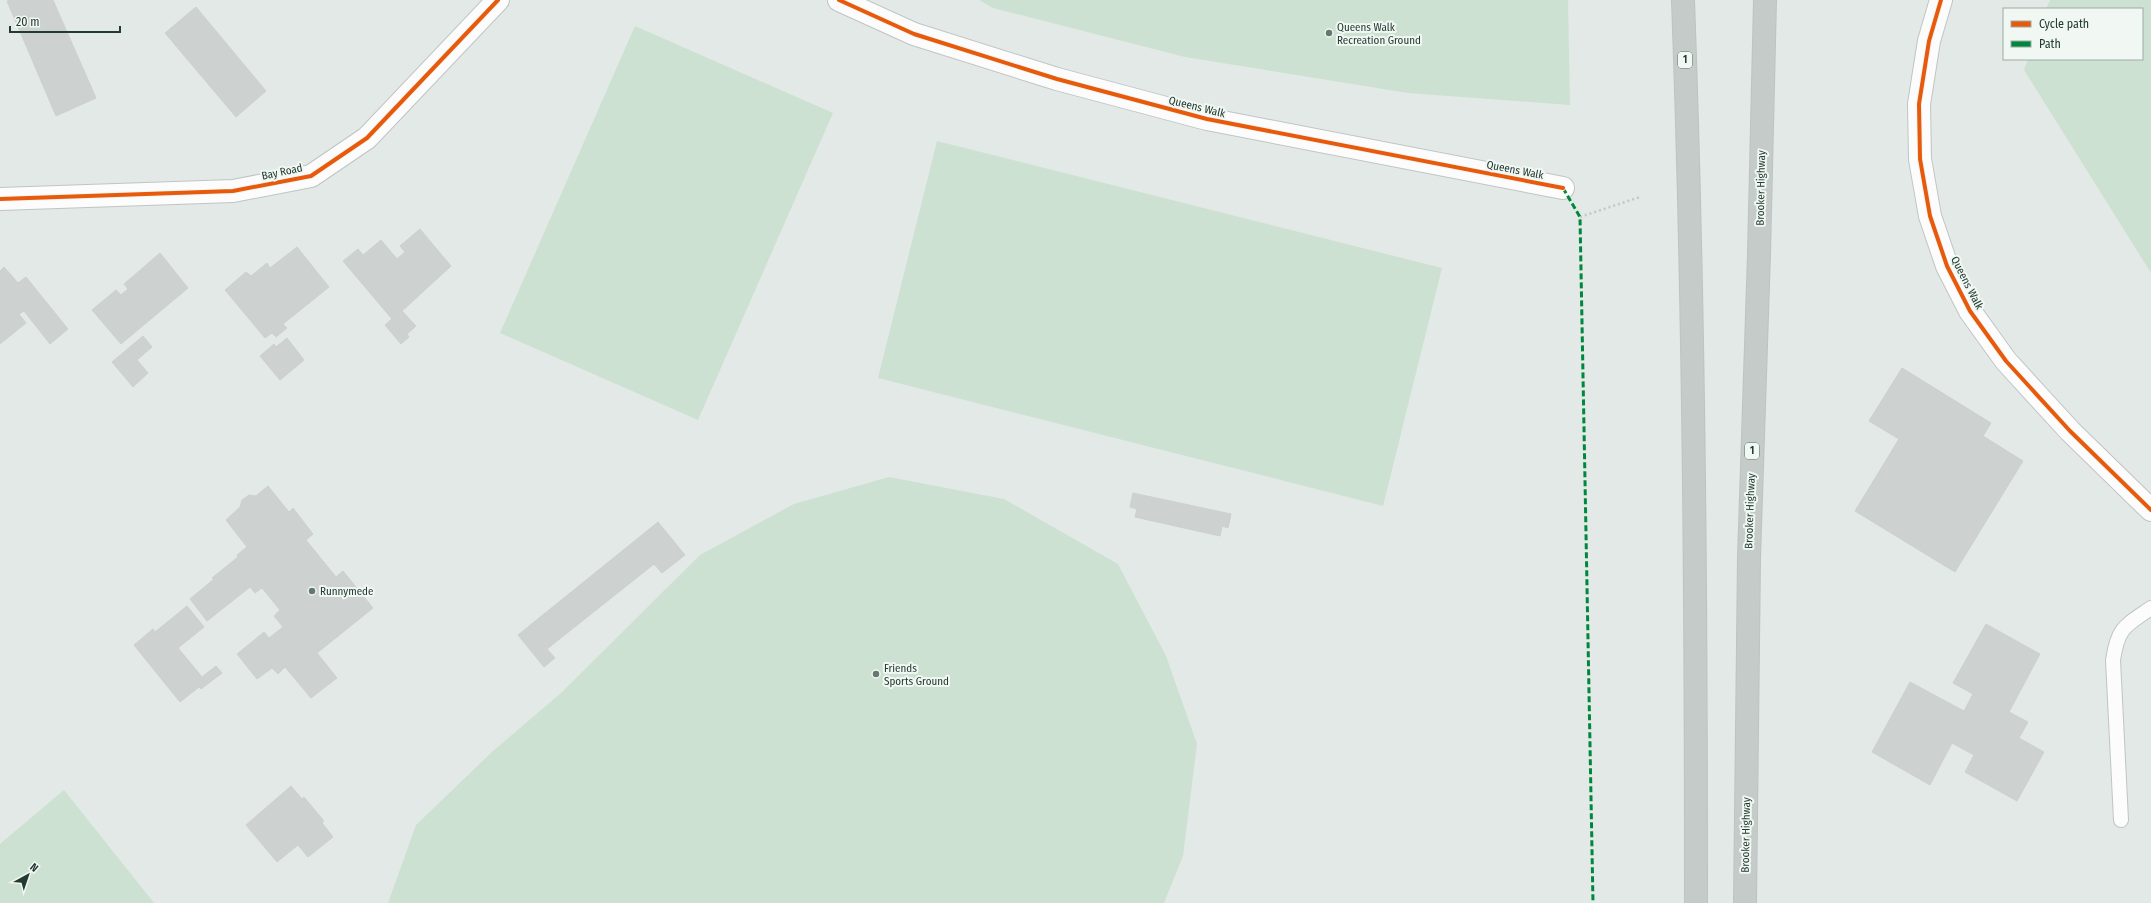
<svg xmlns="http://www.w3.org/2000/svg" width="2151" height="903" font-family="'Fira Sans Condensed',sans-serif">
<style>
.green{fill:#cce1d1}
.building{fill:#cdd2d0;stroke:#ccd1ce}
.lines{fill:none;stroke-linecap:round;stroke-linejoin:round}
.service-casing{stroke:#c0c5c3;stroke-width:16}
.minor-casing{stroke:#c0c5c3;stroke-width:24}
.trunk-casing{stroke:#bcc4c1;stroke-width:24}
.path{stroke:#c0c9c4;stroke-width:2.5;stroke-dasharray:2 3;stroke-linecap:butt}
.service{stroke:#fbfcfb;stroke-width:14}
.minor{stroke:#fbfcfb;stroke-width:22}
.trunk{stroke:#c4cbc8;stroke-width:22}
.quiet{stroke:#00873e;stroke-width:3;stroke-dasharray:6 3;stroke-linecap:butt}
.cycleway-casing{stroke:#f1f7f3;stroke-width:6}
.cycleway{stroke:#e8590c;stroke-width:4}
.poi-dot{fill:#667770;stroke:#f1f7f3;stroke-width:1.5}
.labels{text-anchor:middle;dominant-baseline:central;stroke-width:4;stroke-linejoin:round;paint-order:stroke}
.shield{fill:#f1f7f3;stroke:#60736b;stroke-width:1}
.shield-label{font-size:10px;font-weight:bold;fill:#223a31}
.poi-label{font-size:11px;fill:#223a31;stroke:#f1f7f3;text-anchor:start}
.street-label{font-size:11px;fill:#223a31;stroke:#f1f7f3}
</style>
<rect width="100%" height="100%" fill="#e3e9e6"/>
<g class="green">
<polygon points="979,0 1568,0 1570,105 1408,93 1185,57 993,8"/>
<polygon points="2050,0 2151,0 2151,273 2024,70 2028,59 2142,59 2142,9 2046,9"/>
<polygon points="635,26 833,113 698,420 500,333"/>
<polygon points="937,141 1442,268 1383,506 878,378"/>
<polygon points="889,477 1004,499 1118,564 1166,656 1197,744 1183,856 1164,903 388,903 416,825 493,751 561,693 700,555 794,504"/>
<polygon points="64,790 154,903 0,903 0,844"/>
</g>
<g class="building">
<polygon points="10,0 53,0 96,98 56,116 7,1"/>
<polygon points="196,7 266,91 236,117 165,33"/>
<polygon points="420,229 451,266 402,311 416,326 407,334 409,337 401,344 385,325 392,319 343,261 358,249 363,255 381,240 397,259 405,252 400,246"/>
<polygon points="297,247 329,287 283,324 287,328 276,337 272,333 265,338 225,290 246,272 251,276 267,263 270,268"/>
<polygon points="160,253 188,288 121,344 92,310 116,290 121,295 128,289 124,284"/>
<polygon points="4,267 18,283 26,277 68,329 50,344 24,311 19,314 26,323 0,344 0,271"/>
<polygon points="143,336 152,347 137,360 148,373 133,387 112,362"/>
<polygon points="287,338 304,360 280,380 260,356 274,344 276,347"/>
<polygon points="1902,368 1991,423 1983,436 2023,461 1955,572 1855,511 1899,439 1869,421"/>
<polygon points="268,486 289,512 293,508 313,534 306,540 336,577 343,571 373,608 317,653 337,678 311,698 285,667 278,674 272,668 257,679 237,654 264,632 269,638 283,627 274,616 280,610 262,588 255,593 250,587 207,621 190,599 214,579 212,578 238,557 237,555 247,547 226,520 240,507 242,500 249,495 256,496"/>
<polygon points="1133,493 1231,514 1228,528 1222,526 1220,536 1135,517 1137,509 1130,507"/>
<polygon points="658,522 685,555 662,573 654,564 547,649 555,658 544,667 518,635"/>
<polygon points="187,606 204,627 178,648 202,677 216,666 222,673 201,689 199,687 180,702 134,645 153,629 155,632"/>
<polygon points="1986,624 2040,654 2009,712 2028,722 2019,738 2044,752 2017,801 1965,772 1974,755 1952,743 1930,785 1872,752 1910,682 1964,711 1973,694 1953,683"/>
<polygon points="291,786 302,799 304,797 324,821 322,823 333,837 308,857 298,845 277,862 246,825"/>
</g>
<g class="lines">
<g class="service-casing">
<path id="service" d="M2121 820 2113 660C2118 627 2125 626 2151 608"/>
</g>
<g class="minor-casing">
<g id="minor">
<polyline points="839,0 914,34 1057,79 1207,119 1563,188"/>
<polyline points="1941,0 1929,41 1919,104 1920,159 1930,216 1947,266 1970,311 2006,361 2070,431 2151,510"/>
<polyline points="0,199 233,191 311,176 367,138 498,0"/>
</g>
</g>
<g class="trunk-casing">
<g id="trunk">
<path d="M1683 0C1694 301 1696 602 1696 903"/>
<polyline points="1745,903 1749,558 1759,254 1765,0"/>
</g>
</g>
<polyline class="path" points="1580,217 1640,197"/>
<use href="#service" class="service"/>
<use href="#minor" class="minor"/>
<use href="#trunk" class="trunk"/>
<polyline class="quiet" points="1563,188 1580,217 1593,903"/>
<g class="cycleway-casing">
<g id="cycleway">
<polyline points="839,0 914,34 1057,79 1207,119 1563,188"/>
<polyline points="1941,0 1929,41 1919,104 1920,159 1930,216 1947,266 1970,311 2006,361 2070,431 2151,510"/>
<polyline points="0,199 233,191 311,176 367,138 498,0"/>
</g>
</g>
<use href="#cycleway" class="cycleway"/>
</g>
<g class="poi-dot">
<circle cx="1329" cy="33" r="4"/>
<circle cx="312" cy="591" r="4"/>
<circle cx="876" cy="674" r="4"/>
</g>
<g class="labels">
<g class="shield">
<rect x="1678" y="52" width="14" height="16" rx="3"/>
<rect x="1745" y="443" width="14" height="16" rx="3"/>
</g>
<g class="shield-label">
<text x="1685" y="60">1</text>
<text x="1752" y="451">1</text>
</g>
<g class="poi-label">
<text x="1337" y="27">Queens Walk<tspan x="1337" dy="13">Recreation Ground</tspan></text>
<text x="320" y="591">Runnymede</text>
<text x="884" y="668">Friends<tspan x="884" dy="13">Sports Ground</tspan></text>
</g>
<g class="street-label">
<text transform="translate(1197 107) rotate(14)">Queens Walk</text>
<text transform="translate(1515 170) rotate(11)">Queens Walk</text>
<text transform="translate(282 172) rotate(-12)">Bay Road</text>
<text transform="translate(1761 188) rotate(-89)">Brooker Highway</text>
<text transform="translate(1967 283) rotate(63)">Queens Walk</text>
<text transform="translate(1750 511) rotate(-88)">Brooker Highway</text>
<text transform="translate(1746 835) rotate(-89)">Brooker Highway</text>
</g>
</g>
<rect x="2003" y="8" width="140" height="52" fill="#f1f7f3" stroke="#9eaba5"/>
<rect x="2011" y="21" width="20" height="6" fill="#e8590c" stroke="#9eaba5"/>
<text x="2039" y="28" font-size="12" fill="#223a31">Cycle path</text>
<rect x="2011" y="41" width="20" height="6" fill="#00873e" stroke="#9eaba5"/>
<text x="2039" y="48" font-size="12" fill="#223a31">Path</text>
<g transform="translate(28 875) rotate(40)" stroke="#f1f7f3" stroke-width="3" paint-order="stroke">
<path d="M0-3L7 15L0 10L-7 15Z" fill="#223a31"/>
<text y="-6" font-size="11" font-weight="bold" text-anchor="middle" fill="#223a31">N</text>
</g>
<path d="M10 26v6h110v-6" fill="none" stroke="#223a31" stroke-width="2"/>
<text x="16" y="26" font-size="12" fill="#223a31" stroke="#f1f7f3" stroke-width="3" paint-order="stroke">20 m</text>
</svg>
